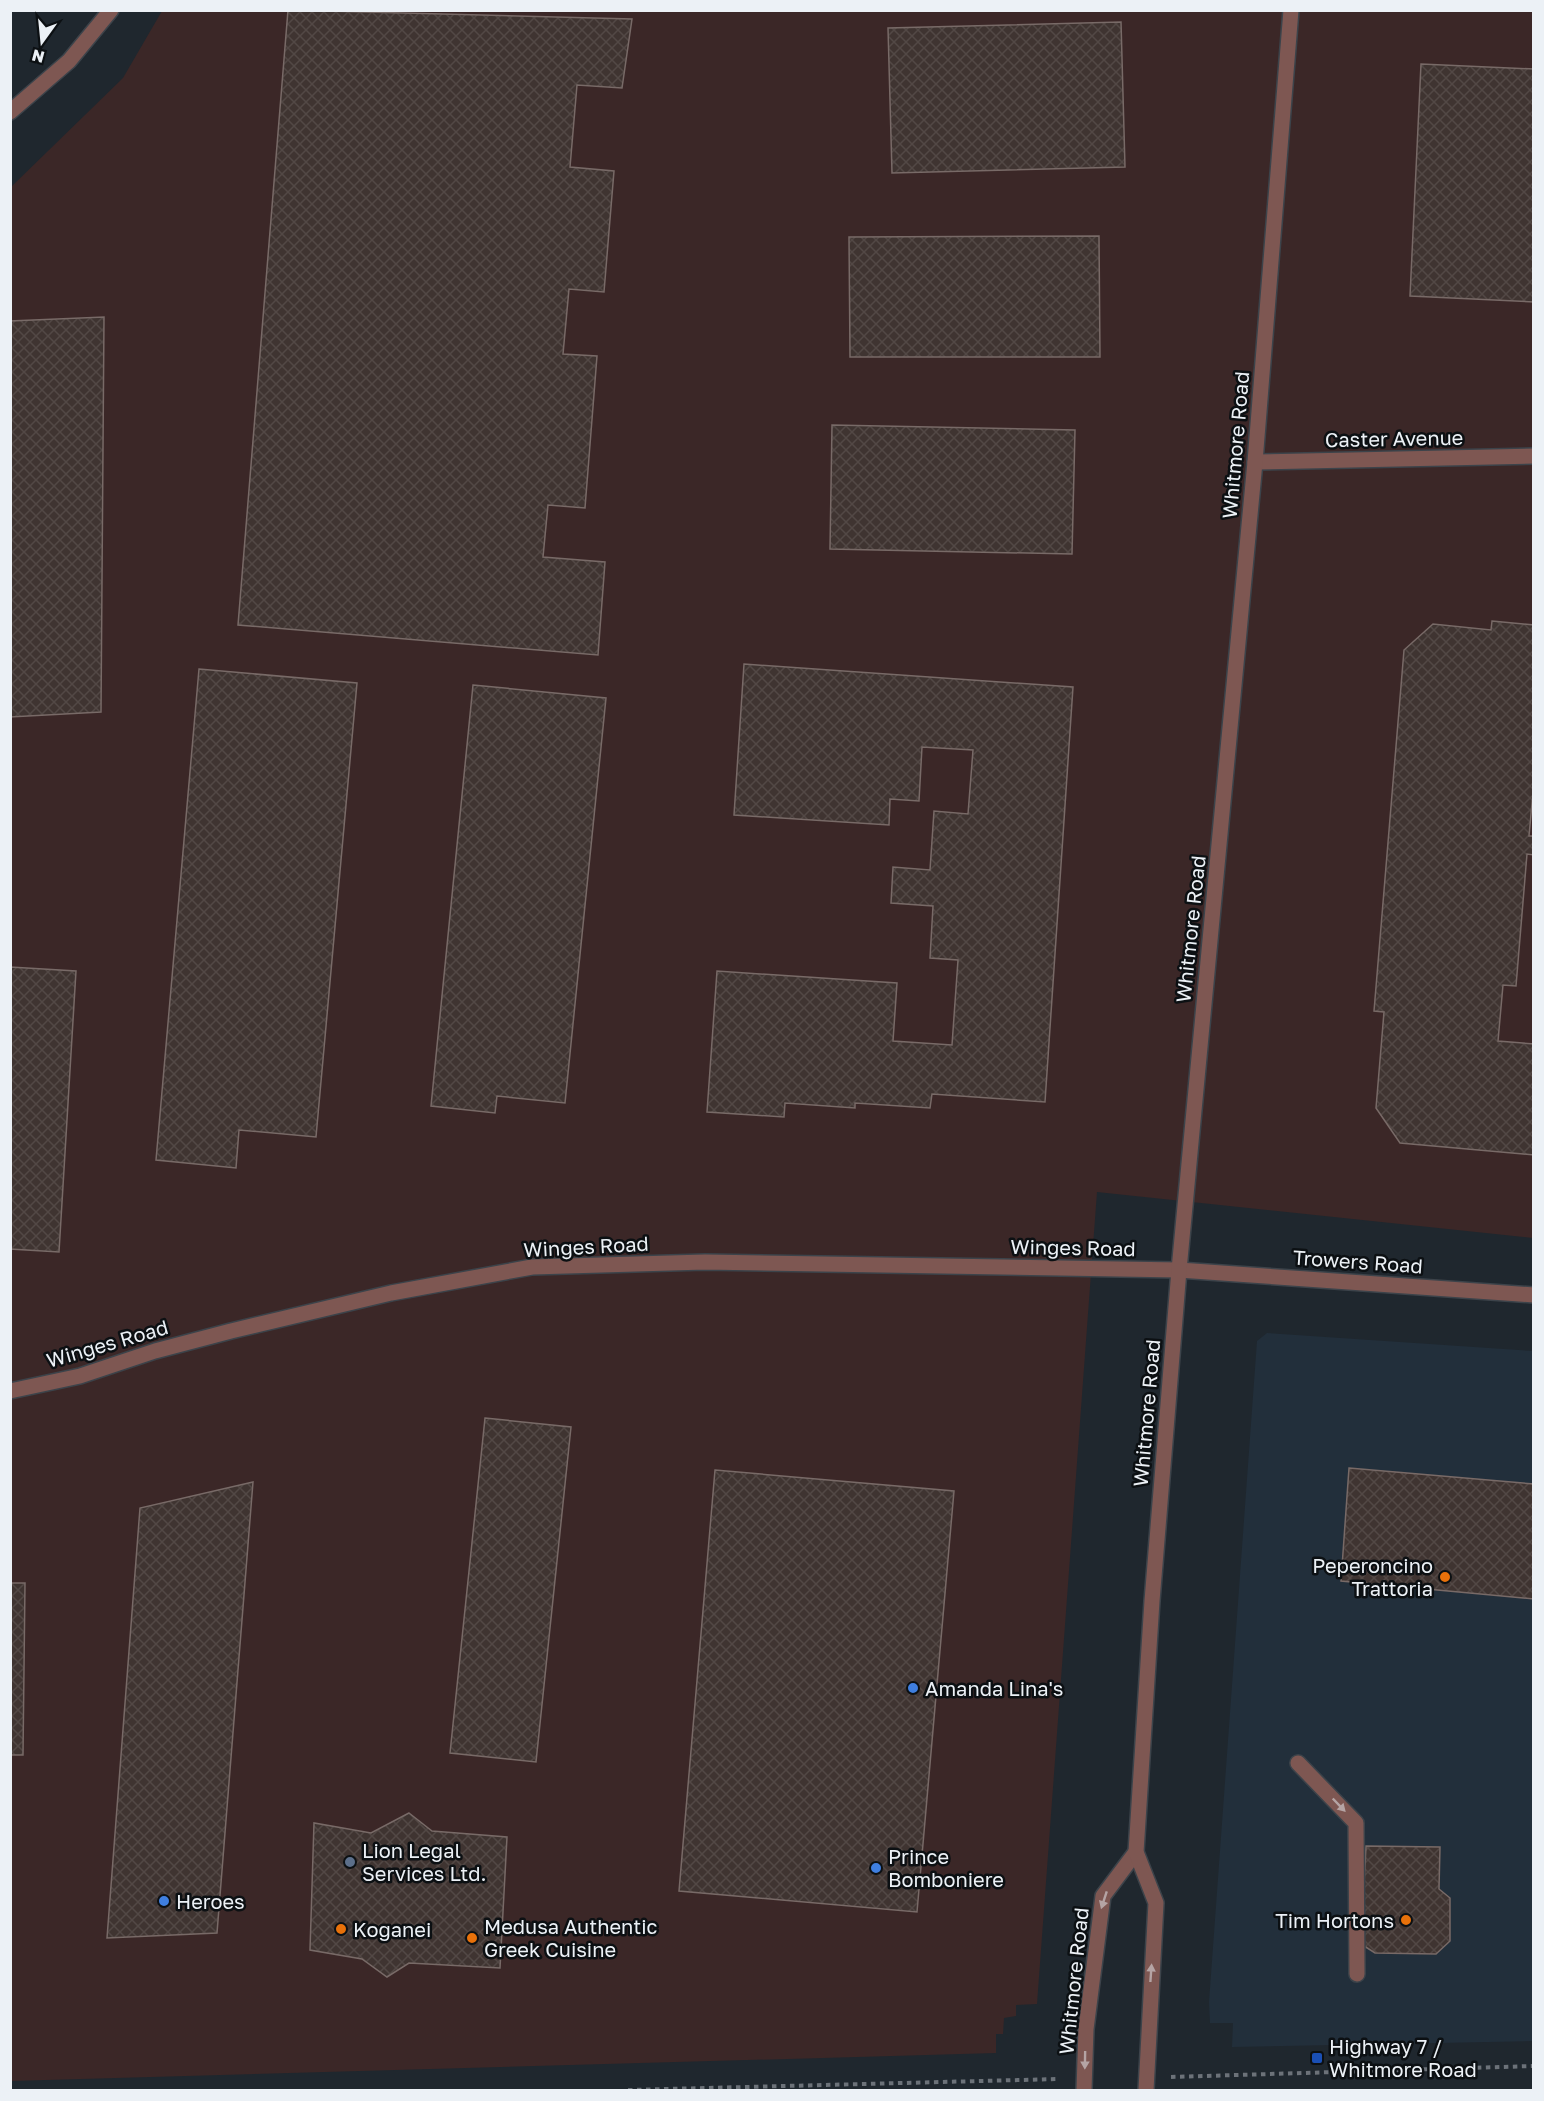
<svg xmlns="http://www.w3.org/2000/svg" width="1544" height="2101" font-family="'Golos Text',sans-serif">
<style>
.built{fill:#222f3b}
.industrial{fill:#3b2727}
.building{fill:url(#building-cross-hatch);stroke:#786a67;stroke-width:1.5}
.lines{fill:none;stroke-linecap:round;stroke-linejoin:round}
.service-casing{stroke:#3c434a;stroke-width:18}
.minor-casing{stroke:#3c434a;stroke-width:18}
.path{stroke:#6c7279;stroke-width:4;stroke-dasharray:4.5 4.5;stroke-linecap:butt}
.service{stroke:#7e5752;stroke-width:15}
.minor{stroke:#7e5752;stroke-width:15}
.oneway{fill:#b5a4a4}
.food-dot{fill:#e8710a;stroke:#0c1013;stroke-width:2}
.shop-dot{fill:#3f7fe0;stroke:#0c1013;stroke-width:2}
.service-dot{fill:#5c6f8a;stroke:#0c1013;stroke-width:2}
.transit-dot{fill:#1a4fb4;stroke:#0c1013;stroke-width:2}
.labels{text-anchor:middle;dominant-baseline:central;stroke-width:5;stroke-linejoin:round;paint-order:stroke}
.street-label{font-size:20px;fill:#ecf1f6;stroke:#0c1013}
.poi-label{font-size:20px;fill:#ecf1f6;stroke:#0c1013;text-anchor:start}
</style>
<defs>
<pattern id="building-cross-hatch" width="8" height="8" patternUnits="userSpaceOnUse" patternTransform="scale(1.5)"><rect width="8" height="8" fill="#3f3431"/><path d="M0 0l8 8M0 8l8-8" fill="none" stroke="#524845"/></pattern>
</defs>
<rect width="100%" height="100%" fill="#1f272e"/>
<polygon class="built" points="1267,1333 1533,1351 1533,2041 1232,2047 1233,2023 1210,2023 1209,2002 1257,1341"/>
<polygon class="industrial" points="162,11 1533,11 1533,1238 1097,1192 1037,2004 1016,2005 1016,2016 1004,2018 1003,2034 996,2034 996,2053 11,2081 11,187 123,78"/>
<g class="building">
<polygon points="288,10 632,19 622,88 577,85 570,167 614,171 604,292 569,289 563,354 597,356 585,508 548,505 543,557 605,562 598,655 238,625"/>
<polygon points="1121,22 1125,167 892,173 888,28"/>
<polygon points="1421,64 1534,69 1534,302 1410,296"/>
<polygon points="1099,236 1100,357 850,357 849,237"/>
<polygon points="104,317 101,712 10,717 10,321"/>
<polygon points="832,425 1075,430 1072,554 830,549"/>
<polygon points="1492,621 1534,625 1534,782 1529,836 1534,836 1534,855 1527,854 1516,986 1503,985 1498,1041 1534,1044 1534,1155 1400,1143 1376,1108 1384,1012 1374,1011 1404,650 1433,624 1491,630"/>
<polygon points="744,664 1073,687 1045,1102 932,1094 930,1108 855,1103 855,1108 785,1103 784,1117 707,1112 717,971 897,983 893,1041 952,1045 958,960 930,958 933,906 891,903 893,867 930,870 934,811 968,814 973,750 922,747 919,801 890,799 889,825 734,815"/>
<polygon points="199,669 357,683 316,1137 239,1130 236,1168 156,1160"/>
<polygon points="473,685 606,698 565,1103 497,1096 495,1113 431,1106"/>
<polygon points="10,967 76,971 59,1252 10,1249"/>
<polygon points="485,1418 571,1427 536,1762 450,1753"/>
<polygon points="1349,1468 1534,1484 1534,1599 1341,1581"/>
<polygon points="715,1470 954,1491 917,1912 679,1891"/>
<polygon points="253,1482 217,1933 107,1938 140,1508"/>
<polygon points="10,1583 25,1583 23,1755 10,1755"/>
<polygon points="409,1813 432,1831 507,1837 500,1968 409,1963 387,1977 362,1959 310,1950 314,1823 371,1833"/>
<polygon points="1366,1846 1440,1847 1439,1889 1450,1898 1450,1941 1436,1954 1375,1953 1361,1944"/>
</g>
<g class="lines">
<g class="service-casing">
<polyline id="service" points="1298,1763 1356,1823 1357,1974"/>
</g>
<g class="minor-casing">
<g id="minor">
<polyline points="10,112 69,61 111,10"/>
<polyline points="1255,462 1534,456"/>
<polyline points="10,1391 80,1376 155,1351 231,1331 391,1293 532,1267 705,1262 1179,1270 1534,1295"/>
<polyline points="1084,2090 1086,2029 1103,1896 1136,1852"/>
<polyline points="1146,2090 1156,1903 1136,1852 1152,1601 1179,1270 1255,462 1291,10"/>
</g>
</g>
<g class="path">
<polyline points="1171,2077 1534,2066"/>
<polyline points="628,2090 1059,2079"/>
</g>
<use href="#service" class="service"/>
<use href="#minor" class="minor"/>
</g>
<defs><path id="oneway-solid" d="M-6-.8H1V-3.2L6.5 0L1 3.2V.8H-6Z" transform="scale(1.5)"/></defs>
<g class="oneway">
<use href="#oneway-solid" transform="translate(1339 1805) rotate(46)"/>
<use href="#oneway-solid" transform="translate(1104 1900) rotate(108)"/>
<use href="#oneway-solid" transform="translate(1151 1973) rotate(-86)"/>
<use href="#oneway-solid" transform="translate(1085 2060) rotate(91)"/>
</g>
<g class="food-dot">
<circle cx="1445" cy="1577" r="6"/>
<circle cx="1406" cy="1920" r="6"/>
<circle cx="341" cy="1929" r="6"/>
<circle cx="472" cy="1938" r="6"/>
</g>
<g class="shop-dot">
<circle cx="913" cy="1688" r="6"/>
<circle cx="876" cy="1868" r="6"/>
<circle cx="164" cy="1901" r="6"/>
</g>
<circle class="service-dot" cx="350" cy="1862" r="6"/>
<rect class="transit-dot" x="1311" y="2052" width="12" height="12" rx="3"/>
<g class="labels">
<g class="street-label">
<text transform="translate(1394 438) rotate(-1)">Caster Avenue</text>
<text transform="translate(1235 445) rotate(-85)">Whitmore Road</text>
<text transform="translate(1190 929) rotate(-84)">Whitmore Road</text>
<text transform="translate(586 1246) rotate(-3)">Winges Road</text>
<text transform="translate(1073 1247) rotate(1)">Winges Road</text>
<text transform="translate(1358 1261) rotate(4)">Trowers Road</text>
<text transform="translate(107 1343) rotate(-16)">Winges Road</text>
<text transform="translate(1146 1413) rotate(-85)">Whitmore Road</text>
<text transform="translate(1073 1981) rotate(-84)">Whitmore Road</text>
</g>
<g class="poi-label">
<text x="1433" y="1565" text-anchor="end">Peperoncino<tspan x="1433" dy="23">Trattoria</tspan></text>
<text x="925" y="1688">Amanda Lina's</text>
<text x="362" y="1850">Lion Legal<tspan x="362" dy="23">Services Ltd.</tspan></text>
<text x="888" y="1856">Prince<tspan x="888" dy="23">Bomboniere</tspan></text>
<text x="176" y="1901">Heroes</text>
<text x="1394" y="1920" text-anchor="end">Tim Hortons</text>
<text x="484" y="1926">Medusa Authentic<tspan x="484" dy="23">Greek Cuisine</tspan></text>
<text x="353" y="1929">Koganei</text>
<text x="1329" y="2046">Highway 7 /<tspan x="1329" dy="23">Whitmore Road</tspan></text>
</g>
</g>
<rect width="1544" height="2101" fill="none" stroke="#ecf1f6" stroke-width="24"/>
<g transform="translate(42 42) rotate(195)" stroke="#0c1013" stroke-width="4.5" paint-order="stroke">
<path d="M0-4.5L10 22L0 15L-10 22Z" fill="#ecf1f6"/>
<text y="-9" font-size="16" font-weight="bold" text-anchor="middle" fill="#ecf1f6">N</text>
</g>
</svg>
